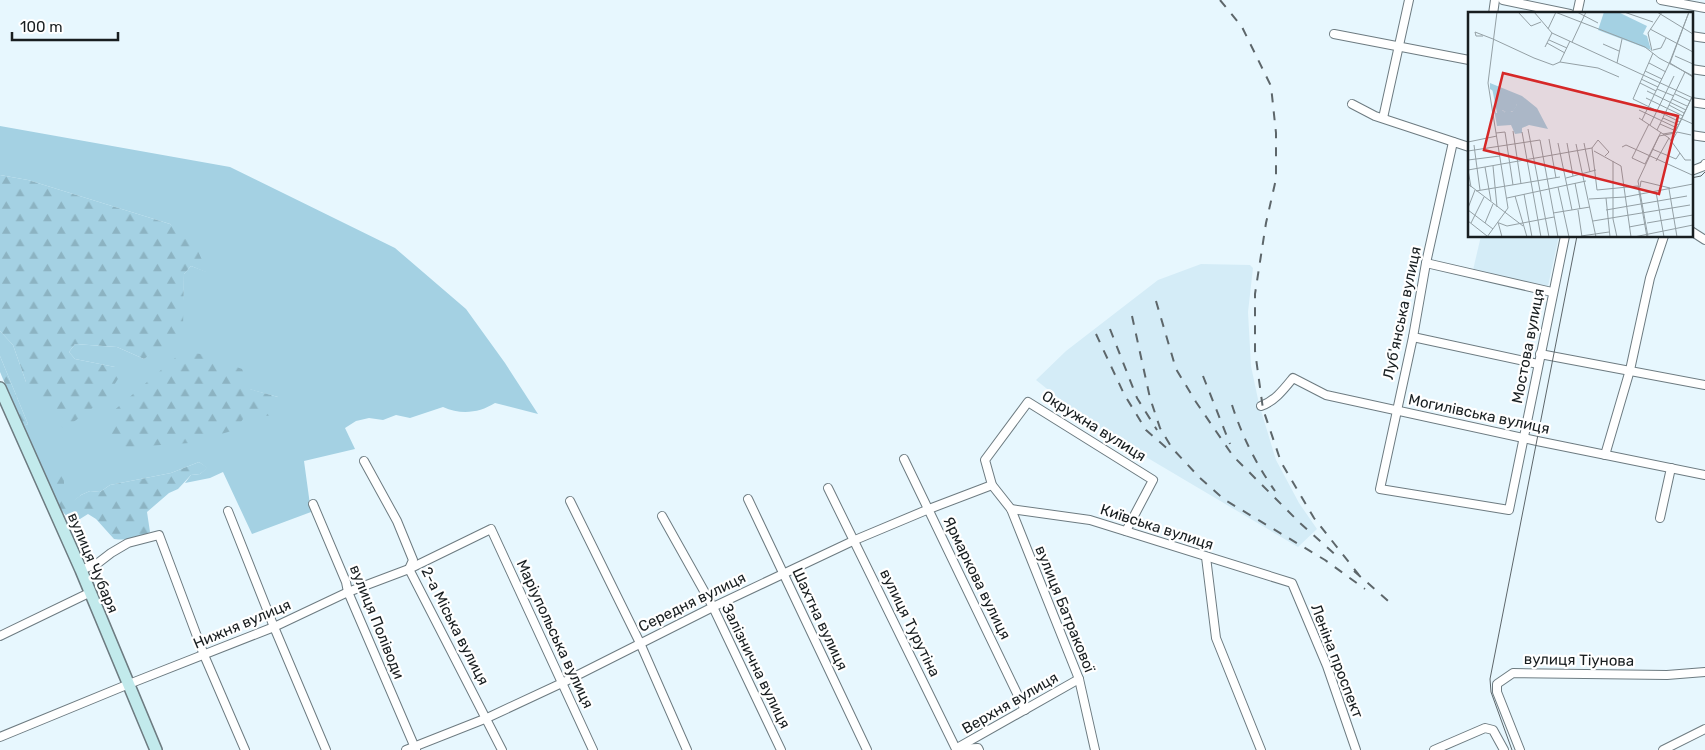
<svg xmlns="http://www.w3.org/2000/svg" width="1705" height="750" font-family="Rubik,sans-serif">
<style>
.built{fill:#d4ecf7}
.green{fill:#a4d1e3;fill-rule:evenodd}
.forest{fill:url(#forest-firs)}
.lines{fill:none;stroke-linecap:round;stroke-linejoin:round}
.street-casing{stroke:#6d7b81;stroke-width:10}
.secondary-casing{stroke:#6d7b81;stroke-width:14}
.street{stroke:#fff;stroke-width:8}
.secondary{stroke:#c2eaec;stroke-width:11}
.tram{stroke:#5d666a;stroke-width:1}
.rail{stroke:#5d666a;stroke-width:2;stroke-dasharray:9 9;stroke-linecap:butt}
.labels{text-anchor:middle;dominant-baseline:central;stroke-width:4.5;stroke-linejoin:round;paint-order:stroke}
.street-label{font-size:15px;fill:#181e20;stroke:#fff}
.inset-road{fill:none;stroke:#94a0a5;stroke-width:1}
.view{fill:#d62828;fill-opacity:0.15;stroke:#d62828;stroke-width:2.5}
.inset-edge{fill:none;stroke:#181e20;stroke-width:2.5}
</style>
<defs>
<pattern id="forest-firs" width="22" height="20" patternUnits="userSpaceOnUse" patternTransform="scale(1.25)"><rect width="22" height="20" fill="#a4d1e3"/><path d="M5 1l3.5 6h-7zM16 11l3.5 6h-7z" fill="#8cb3c2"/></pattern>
</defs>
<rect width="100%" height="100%" fill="#e7f7fe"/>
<g class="built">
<polygon points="1481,236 1559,236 1548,286 1473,270"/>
<polygon points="1201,264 1250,265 1253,268 1248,312 1251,366 1259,404 1276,460 1299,503 1317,529 1298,547 1092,425 1036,380 1066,351 1158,280"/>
</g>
<path class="green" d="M0 126 230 167 395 248 466 309 505 363 538 414 495 403C479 413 461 415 443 407L410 418 396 415 383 420 369 418 356 421 345 428 355 449 304 461 311 512 252 534 223 472 210 478 185 483 191 475 200 474 207 468 199 462 171 473 110 485 100 492 90 491 81 495 74 501H64V480L50 489 23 426 28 424 0 356V331L13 345 26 382 115 367 75 359 69 352 75 344 117 347 144 359 182 328 184 274 191 266 207 272 170 224 28 180 0 175ZM249 389 278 397 246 415Z"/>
<g class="forest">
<polygon points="0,175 28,180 170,224 197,249 208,273 191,266 184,274 183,328 177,336 144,359 117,347 75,344 69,352 75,359 115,367 121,374 106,398 64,429 26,382 13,345 0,331"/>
<polygon points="182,352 201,354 242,369 250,389 278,397 277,407 273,416 246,415 235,430 190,443 117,448 104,433 111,413"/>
<polygon points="0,356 28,424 23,426 0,372"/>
<path d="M199 462 208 468 200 474 191 475 178 489 169 493 147 512 150 532C139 538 127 541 114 539L96 519 88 514 80 519 71 520C55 505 45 493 54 470H64V500L73 501 81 495 90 491 100 492 110 485 171 473Z"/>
</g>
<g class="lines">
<g class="street-casing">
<g id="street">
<polyline points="1503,0 1570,14"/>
<polyline points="1661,0 1705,8"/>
<polyline points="1493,14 1495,0"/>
<polyline points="1577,14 1580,0"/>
<polyline points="1334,34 1469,60"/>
<polyline points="1691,36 1705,38"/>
<polyline points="1691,69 1705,71"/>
<polyline points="1691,102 1705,104"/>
<polyline points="1352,104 1375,116 1469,147"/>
<polyline points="1383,118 1409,0"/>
<polyline points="1691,135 1705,137"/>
<polyline points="1453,142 1426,263 1413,337 1380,489 1509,510 1565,236"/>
<polyline points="1691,171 1704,166 1705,164"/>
<polyline points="1691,231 1705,240"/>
<polyline points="1426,263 1552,292"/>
<polyline points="1413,337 1538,364"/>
<polyline points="1540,354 1705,385"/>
<path d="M1261 406C1275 401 1284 389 1293 378L1326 395 1537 441 1705 475"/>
<polyline points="1605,455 1630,370 1650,278 1664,236"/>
<polyline points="904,459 1025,710"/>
<polyline points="364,461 397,521 413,560 409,569 502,750"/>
<polyline points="828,488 956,749 978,748 979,750"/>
<polyline points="748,499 867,750"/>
<polyline points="570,501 640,643 687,750"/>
<polyline points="313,504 346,582 348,592 416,750"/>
<polyline points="1011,509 1090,520 1292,583 1327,666 1356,750"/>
<polyline points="228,511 274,627 326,750"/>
<polyline points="662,516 713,607 781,750"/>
<polyline points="1660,518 1671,468"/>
<polyline points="1206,557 1216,638 1261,750"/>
<polyline points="81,570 98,563 111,553 128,543 159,535 204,655 245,750"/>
<polyline points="0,636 89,593"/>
<polyline points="0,737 129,684 274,627 348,592 409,569 491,529 593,750"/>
<polyline points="957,748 1079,679"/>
<polyline points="406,750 487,718 562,683 713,607 855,540 929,509 992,485"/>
<polyline points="1095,750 1079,679 1011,509 992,485 985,460 1028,402 1153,480 1126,531"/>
<polyline points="1434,750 1485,728 1493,730 1504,750"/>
<polyline points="1520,750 1497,692 1497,684 1513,673 1667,675 1705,672"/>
<polyline points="1663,750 1705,729"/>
</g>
</g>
<g class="secondary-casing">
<polyline id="secondary" points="0,388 81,570 156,750"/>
</g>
<use href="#street" class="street"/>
<use href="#secondary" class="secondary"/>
<g class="tram">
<polyline points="1691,178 1701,176 1705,172"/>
<polyline points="1512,750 1491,692 1490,679 1577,236"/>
</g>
<g class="rail">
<polyline points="1220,0 1242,27 1271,86 1276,133 1276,179 1266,223 1255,294 1255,351 1263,409 1281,462 1314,518 1359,575"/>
<polyline points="1156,301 1176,369 1196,402 1233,456 1300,523 1339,558"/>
<polyline points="1132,316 1150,398 1160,428 1172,448 1200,478 1225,500 1325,560 1365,589"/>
<polyline points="1110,329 1137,398 1157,430"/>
<polyline points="1096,334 1124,394 1146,430 1170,451"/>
<polyline points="1203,376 1230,444"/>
<path d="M1232 405C1242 436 1256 464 1275 491"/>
<polyline points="1354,571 1394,606"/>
</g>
</g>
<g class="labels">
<g class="street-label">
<text transform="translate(1402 313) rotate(-78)">Луб'янська вулиця</text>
<text transform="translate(1528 346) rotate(-79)">Мостова вулиця</text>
<text transform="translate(1479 414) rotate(12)">Могилівська вулиця</text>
<text transform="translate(1094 426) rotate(32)">Окружна вулиця</text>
<text transform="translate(1157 527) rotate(18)">Київська вулиця</text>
<text transform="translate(93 563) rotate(67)">вулиця Чубаря</text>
<text transform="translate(977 578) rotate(64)">Ярмаркова вулиця</text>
<text transform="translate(692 602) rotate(-26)">Середня вулиця</text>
<text transform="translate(1065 609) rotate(68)">вулиця Батракової</text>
<text transform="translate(820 619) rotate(65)">Шахтна вулиця</text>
<text transform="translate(377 622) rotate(68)">вулиця Поліводи</text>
<text transform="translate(910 623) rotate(64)">вулиця Турутіна</text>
<text transform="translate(242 624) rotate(-23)">Нижня вулиця</text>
<text transform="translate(455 626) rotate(63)">2-а Міська вулиця</text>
<text transform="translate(555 634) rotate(65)">Маріупольська вулиця</text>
<text transform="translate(1579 660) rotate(1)">вулиця Тіунова</text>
<text transform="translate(1337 661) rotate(69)">Леніна проспект</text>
<text transform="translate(756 666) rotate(64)">Залізнична вулиця</text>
<text transform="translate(1010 703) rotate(-30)">Верхня вулиця</text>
</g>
</g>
<g transform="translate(1468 12)">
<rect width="225" height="225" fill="#e7f7fe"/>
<path d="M136 0H150L179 14 175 22 179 24 183 38 130 18ZM22 71 54 84 69 96 80 117 61 113 54 116V121L47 122 43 113 29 114 25 92 28 101H37L33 99 44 100 49 93 22 77Z" fill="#a4d1e3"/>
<path d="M24 76 47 88 49 94 45 99 40 101 34 98 38 102 30 106Z" fill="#a4d1e3"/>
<path class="inset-road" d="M50 0 63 14 73 10M66 0 84 21 225 86M87 0 177 35 191 46 225 64M109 0 130 11M156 0 185 10M189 0 225 22M221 0 202 51 225 65M80 17 88 0M182 17 225 40M15 24H8L7 20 25 27 66 46 85 53 92 50 130 56 151 65M81 28 99 36M104 30 118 0M79 31 97 41M135 32 151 39M77 35 84 21M185 38 193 36 198 26M184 39 180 21 194 0M185 41 165 87 212 110M207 44 225 52M92 50 102 29M149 51 154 27M181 51 198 60M177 59 194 67M173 67 190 75M172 71 188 79M189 77 206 84M179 79 218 98M207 82 222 89M178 86 215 104M204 87 219 94M201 93 216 101M171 98 209 116M198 100 225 112M171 106 201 126 217 148H223M195 106 211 113M174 108 201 52 221 0M181 112 164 146 177 152 193 120M192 112 208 119M182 113 206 64M225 113V167M60 117 81 225M189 118 217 60M45 119 53 172M54 120 73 225M28 121 37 120 45 173M195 122 207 120 224 85M81 127 88 166M204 129 209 120 223 123M0 130 29 124M90 131 104 198M99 131 105 164M116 131 122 160M108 132 128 225M6 133 9 156M154 135 158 133 224 163M124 136 129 178 170 174 179 225M124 136 130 128 141 140 137 144M184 137 208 147 212 141M0 139 72 128 90 225M126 139 153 154 163 225M0 148 32 144M145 149V207L149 225M188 149 201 126M25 154 29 195M17 155 23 189M9 156 12 178M0 158 124 136M0 158 3 175M98 166 128 158M107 171 112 197M0 172 55 214M90 175 101 225M172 175 173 169 202 176M201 177 209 225M8 179 92 165M188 180 196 225M56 182 64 225M47 184 59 225M39 186 118 169M138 186 142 225M121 187 157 185 225 172M0 196 7 178M0 198 25 217M110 198 114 225M138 198 219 184M85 201 122 195M0 209 19 224M125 209 222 193M30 210 34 225M3 211 16 185M17 211 25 192M31 211 39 214 86 205M179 211 225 203M161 215 177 212M113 224 141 220M19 225 40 196 20 71 29 0M166 225 225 213M180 225 170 169 191 124 207 121 225 83"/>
<path class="view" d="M35 61 210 104 191 182 16 138Z"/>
<rect width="225" height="225" class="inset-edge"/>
</g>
<path d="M12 32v8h106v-8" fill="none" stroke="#181e20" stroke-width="2.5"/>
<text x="20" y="32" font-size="15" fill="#181e20" stroke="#ffffff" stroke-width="4" paint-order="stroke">100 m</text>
</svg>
